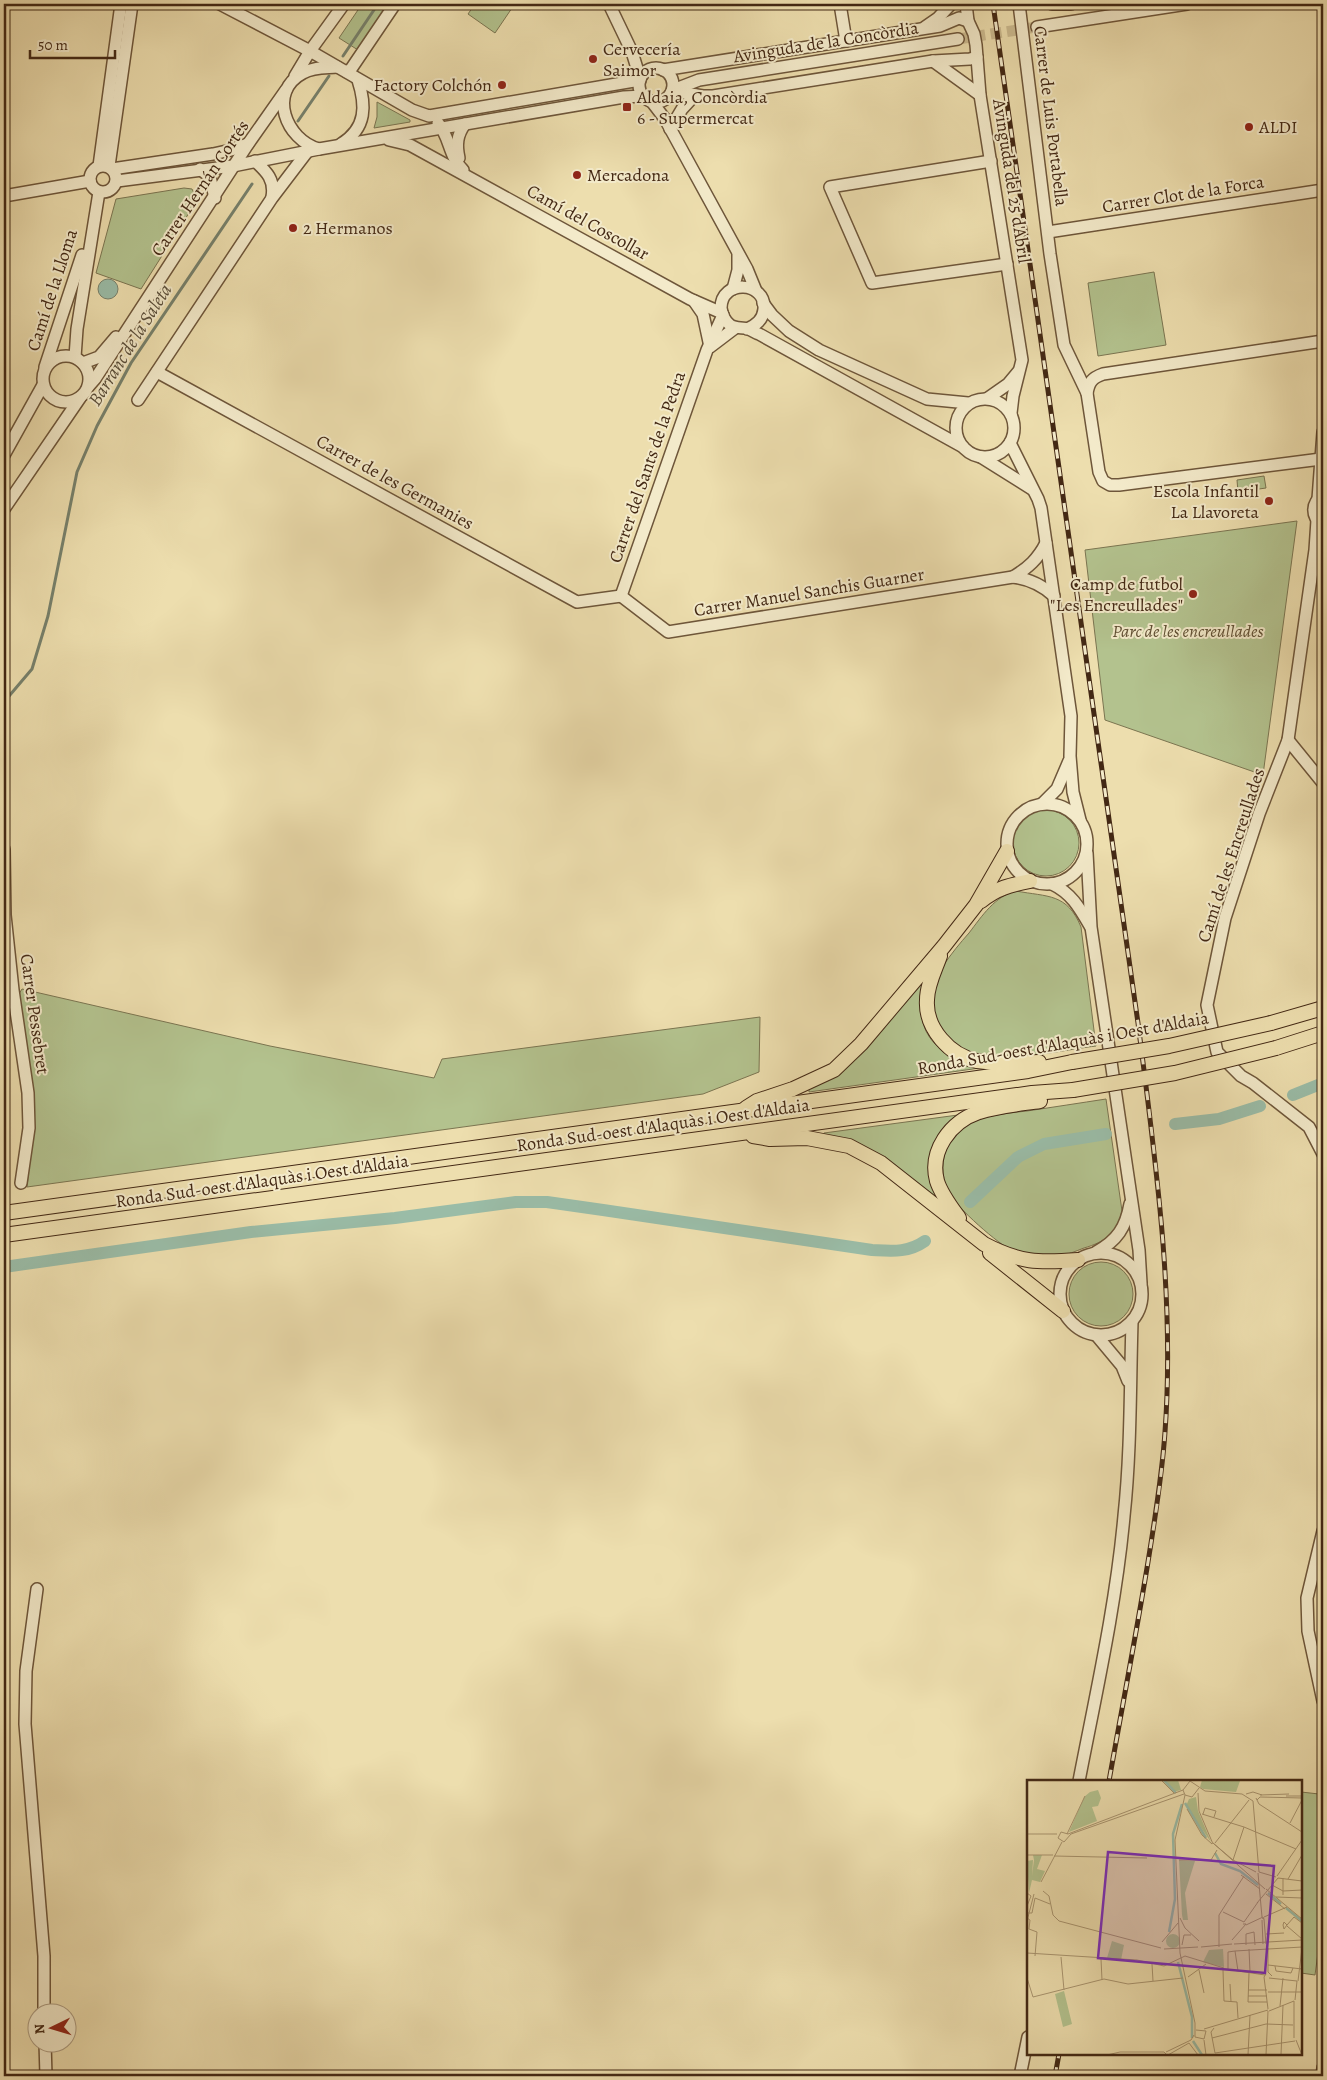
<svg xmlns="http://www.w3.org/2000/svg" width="1327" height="2080" font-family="Alegreya,serif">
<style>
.green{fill:#b3c28e;stroke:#7b7551}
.water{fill:#9abca7;stroke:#77816c}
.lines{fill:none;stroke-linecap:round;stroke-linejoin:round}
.stream{stroke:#77816c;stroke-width:3}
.canal{stroke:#9abca7;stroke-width:12}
.minor-tunnel{stroke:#cbba8f;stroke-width:11;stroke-dasharray:11 5.5;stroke-linecap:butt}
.minor-casing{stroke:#6e563a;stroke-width:14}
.major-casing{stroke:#432814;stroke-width:16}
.minor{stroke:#f3eaca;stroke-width:11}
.major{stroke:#eddeae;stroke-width:14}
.rail-casing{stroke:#432814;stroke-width:5}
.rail{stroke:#f3eaca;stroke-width:3;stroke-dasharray:9;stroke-linecap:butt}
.major-bridge-casing{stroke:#432814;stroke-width:16;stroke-linecap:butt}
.major-bridge{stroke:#eddeae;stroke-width:14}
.poi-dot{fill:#8f2418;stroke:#f3eaca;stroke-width:2}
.labels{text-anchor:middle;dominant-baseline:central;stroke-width:4;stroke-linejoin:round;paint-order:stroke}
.street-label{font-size:18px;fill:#432814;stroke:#f3eaca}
.poi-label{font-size:18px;fill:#432814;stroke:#f3eaca;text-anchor:start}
.park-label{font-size:18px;font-style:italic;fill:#5f4e32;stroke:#f3eaca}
.water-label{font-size:19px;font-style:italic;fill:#594d39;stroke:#f3eaca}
.inset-river{fill:none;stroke:#9abca7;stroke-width:2.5}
.inset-road{fill:none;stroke:#a99570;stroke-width:1}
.view{fill:#7b2cbf;fill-opacity:0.15;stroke:#7b2cbf;stroke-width:2.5}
.inset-edge{fill:none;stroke:#432814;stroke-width:2.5}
</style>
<rect width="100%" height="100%" fill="#eddeae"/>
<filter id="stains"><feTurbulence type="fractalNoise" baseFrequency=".004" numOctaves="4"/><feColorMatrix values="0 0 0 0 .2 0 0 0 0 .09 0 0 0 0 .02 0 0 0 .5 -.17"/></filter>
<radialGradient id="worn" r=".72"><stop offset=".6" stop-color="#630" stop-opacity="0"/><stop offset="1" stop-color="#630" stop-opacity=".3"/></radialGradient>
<g class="green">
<polygon points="362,4 389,4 358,50 339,38"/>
<polygon points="475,4 505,4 512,8 495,33 468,14"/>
<polygon points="377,102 410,120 410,122 374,128 377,117"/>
<polygon points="184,188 192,189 196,197 194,205 141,289 96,273 116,199"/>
<polygon points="1154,272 1166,345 1098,356 1088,283"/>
<polygon points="1264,476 1266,488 1238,492 1237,480"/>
<polygon points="1297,521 1263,775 1105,720 1085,550"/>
<circle cx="1046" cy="843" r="33"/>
<path d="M1016 891C1048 897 1067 893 1081 927L1096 1046C1062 1050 1003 1064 971 1053 935 1039 922 998 943 966 951 954 960 943 969 933 982 916 995 896 1016 891Z"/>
<path d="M925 978C924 990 921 1004 922 1017 925 1045 955 1063 980 1068L809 1092V1089L836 1074Z"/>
<path d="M22 989 270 1046 434 1078 442 1059 760 1017 759 1072 703 1094 27 1187C30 1155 35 1123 33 1091 30 1059 23 1028 17 997Z"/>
<path d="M1106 1099 1122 1211C1117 1233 1105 1242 1084 1248 1076 1251 1067 1255 1059 1256 1051 1257 1021 1255 1013 1251 999 1245 956 1207 949 1193 936 1168 944 1134 972 1122 989 1115 1009 1113 1027 1111 1054 1107 1080 1103 1106 1099Z"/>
<polygon points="958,1115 944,1129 938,1200 823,1135 824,1133"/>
<circle cx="1101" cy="1294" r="32"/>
<polygon points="1301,1792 1319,1794 1323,1797 1323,1915 1315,1975 1301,1973"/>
</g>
<circle class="water" cx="108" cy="289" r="10"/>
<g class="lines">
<g class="stream">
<polyline points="343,56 378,4"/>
<polyline points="298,121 329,76"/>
<polyline points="4,702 32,669 48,616 77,472 97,426 131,363 252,184"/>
</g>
<g class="canal">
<polyline points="1293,1095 1323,1083"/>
<polyline points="1175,1124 1219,1119 1260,1106"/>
<polyline points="970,1202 1018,1157 1044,1144 1106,1134"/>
<path d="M4 1267 251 1232 395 1218 516 1202H547L603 1210 872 1250C892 1251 908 1253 925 1241"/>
</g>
<polyline class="minor-tunnel" points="958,39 1037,27"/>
<g class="minor-casing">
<g id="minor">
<polyline points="220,4 310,51 412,110 429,116 640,80"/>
<polyline points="609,4 632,52 640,78"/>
<polyline points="840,4 846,41"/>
<polyline points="966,4 968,21 974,34 976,45 980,95 1022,360 1013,396 1011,413"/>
<polyline points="1019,4 1050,254 1064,345 1087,393"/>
<polyline points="1052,4 1071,4"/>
<polyline points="925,27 938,18 951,4"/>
<polyline points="1037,27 1187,4"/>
<polyline points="933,61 980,95"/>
<circle cx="656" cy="85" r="17"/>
<polyline points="663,70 921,29 940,26 959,18 968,21"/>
<polyline points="347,72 351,69 395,4"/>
<polyline points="295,76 310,51 344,4"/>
<polyline points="673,90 699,80 958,39"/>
<polyline points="672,91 703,96 713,96 933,61 970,59 977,57"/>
<polyline points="652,102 665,119 747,269 756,291"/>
<path d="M438 123C450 137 449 157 463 170"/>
<polyline points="670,129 682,109 695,95"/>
<polyline points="389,140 410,145 690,299 722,313"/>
<path d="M341 144C367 128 366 105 358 80"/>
<path d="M319 149C286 140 267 92 303 73 313 67 325 68 337 67"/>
<path d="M459 158C456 145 457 135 465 124"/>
<path d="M255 161C267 172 275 180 272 197"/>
<polyline points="991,161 830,187 872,283 1007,264"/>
<circle cx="103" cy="179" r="13"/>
<polyline points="99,166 121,4"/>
<polyline points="109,166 132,4"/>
<polyline points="112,169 213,154 231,150 248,144"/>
<polyline points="200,169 210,177 215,198"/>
<polyline points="117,181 233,166 319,149 624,97 643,96"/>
<polyline points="4,196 90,181"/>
<polyline points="1048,232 1323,190"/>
<polyline points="733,289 738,270 738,255"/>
<polyline points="694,301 703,314 709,342"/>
<polyline points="763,303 772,315 789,331 819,350 927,399 968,403"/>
<path d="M747 329C756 325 763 320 764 309 766 281 721 279 721 308 722 315 725 321 730 325 736 329 742 327 748 329 752 330 755 333 759 334L963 447"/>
<polyline points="710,347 735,328"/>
<circle cx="66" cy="379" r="23"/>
<polyline points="75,357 77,329 99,192"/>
<polyline points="83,363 99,357 116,337"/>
<polyline points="45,367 82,255"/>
<polyline points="157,372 577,602 621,596"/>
<polyline points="88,387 95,379 248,144 286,90"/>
<polyline points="988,398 1008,384 1018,372"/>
<circle cx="985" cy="428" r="29"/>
<polyline points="138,400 272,198 307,152"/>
<polyline points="1010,443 1038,499 1041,508 1071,716 1070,756 1073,792 1080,820"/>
<polyline points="4,455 43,385"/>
<polyline points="981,457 1032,489"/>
<path d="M1321 459 1119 485H1110L1103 481 1099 472 1087 393C1089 382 1092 378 1103 374L1323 341"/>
<polyline points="1318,499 1323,432"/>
<polyline points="4,509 80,398"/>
<polyline points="1317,520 1315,550 1288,740 1259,814 1225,918 1207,1005 1217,1052 1241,1076 1253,1083 1309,1127 1323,1154"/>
<path d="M1322 525C1311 516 1311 503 1323 495"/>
<path d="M1013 577C1028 568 1038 559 1046 543"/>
<path d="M621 596 668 632 1013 577C1030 579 1042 585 1054 596"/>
<polyline points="621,596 707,350 723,315"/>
<polyline points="1288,740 1323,783"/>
<polyline points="1043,803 1057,789 1069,761"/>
<circle cx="1047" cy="844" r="40"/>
<polyline points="4,849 5,915 13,990 28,1093 29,1128 21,1183"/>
<polyline points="1087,853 1091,927 1139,1250 1141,1283"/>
<path d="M1052 884C1071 893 1079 907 1090 926"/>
<path d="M1096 1252C1117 1241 1126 1227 1130 1204"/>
<circle cx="1101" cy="1294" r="41"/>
<polyline points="1097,1336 1122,1366 1128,1381"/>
<polyline points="1323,1531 1307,1598 1308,1631 1323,1701"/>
<polyline points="37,1589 26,1671 25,1724 44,1956 44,2012"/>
<path d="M1079 1781C1096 1693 1116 1605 1124 1516 1131 1451 1130 1387 1132 1322"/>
<polyline points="45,2042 46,2076"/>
<polyline points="1020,2076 1028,2037"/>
<polyline points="1322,2076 1323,2068"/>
</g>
</g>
<g class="major-casing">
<g id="major">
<path d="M981 901C997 888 1010 885 1030 881"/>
<path d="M940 956C935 970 927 985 927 1000 925 1028 950 1056 977 1061 997 1064 1019 1063 1039 1062"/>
<polyline points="1271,1023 1323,1008"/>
<polyline points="1276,1048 1323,1033"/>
<polyline points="746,1108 757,1101 793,1089 834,1070 861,1044 944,946 976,905 1007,851"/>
<path d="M753 1136 770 1139 807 1138 849 1146 881 1163 984 1244C1020 1263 1038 1263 1078 1260"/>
<polyline points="4,1213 1028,1071 1072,1062"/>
<path d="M959 1218C951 1207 941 1194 937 1181 929 1151 950 1122 979 1112 998 1106 1020 1104 1040 1101"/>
<polyline points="4,1235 1032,1093 1073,1090"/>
<polyline points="990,1253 1063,1311"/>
</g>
</g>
<use href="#minor" class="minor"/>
<use href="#major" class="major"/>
<g class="rail-casing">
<g id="rail">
<path d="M993 4 1138 1023C1155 1158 1175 1295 1165 1432 1162 1476 1155 1519 1148 1562 1136 1635 1122 1708 1109 1781"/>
<polyline points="1055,2076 1059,2054"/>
</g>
</g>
<use href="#rail" class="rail"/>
<g class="major-bridge-casing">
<g id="major-bridge">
<polyline points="1072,1062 1169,1046 1271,1023"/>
<polyline points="1073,1090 1175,1073 1276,1048"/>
</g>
</g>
<use href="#major-bridge" class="major-bridge"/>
</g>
<g class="poi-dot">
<circle cx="593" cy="59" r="5"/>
<circle cx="502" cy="85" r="5"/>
<rect x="622" y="102" width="10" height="10" rx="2.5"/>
<circle cx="1249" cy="127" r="5"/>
<circle cx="577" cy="175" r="5"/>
<circle cx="293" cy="228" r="5"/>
<circle cx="1269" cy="501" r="5"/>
<circle cx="1193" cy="594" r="5"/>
</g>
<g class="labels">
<g class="street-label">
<text transform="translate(826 42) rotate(-9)">Avinguda de la Concòrdia</text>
<text transform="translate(1051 116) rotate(83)">Carrer de Luis Portabella</text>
<text transform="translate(1012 181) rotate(81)">Avinguda del 25 d'Abril</text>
<text transform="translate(200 188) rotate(-56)">Carrer Hernán Cortés</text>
<text transform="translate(1183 194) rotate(-9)">Carrer Clot de la Forca</text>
<text transform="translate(588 222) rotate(29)">Camí del Coscollar</text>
<text transform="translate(52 290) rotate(-72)">Camí de la Lloma</text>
<text transform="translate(647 467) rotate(-71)">Carrer del Sants de la Pedra</text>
<text transform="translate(395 482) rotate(29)">Carrer de les Germanies</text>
<text transform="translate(809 592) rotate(-9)">Carrer Manuel Sanchis Guarner</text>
<text transform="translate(1231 855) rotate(-72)">Camí de les Encreullades</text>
<text transform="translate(35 1014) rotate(82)">Carrer Pessebret</text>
<text transform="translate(1063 1043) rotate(-10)">Ronda Sud-oest d'Alaquàs i Oest d'Aldaia</text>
<text transform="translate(663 1125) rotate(-8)">Ronda Sud-oest d'Alaquàs i Oest d'Aldaia</text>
<text transform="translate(262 1181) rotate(-8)">Ronda Sud-oest d'Alaquàs i Oest d'Aldaia</text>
</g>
<g class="poi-label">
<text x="603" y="49">Cervecería<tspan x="603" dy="21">Saimor</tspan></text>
<text x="492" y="85" text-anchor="end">Factory Colchón</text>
<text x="637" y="97">Aldaia, Concòrdia<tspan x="637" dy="21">6 - Supermercat</tspan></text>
<text x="1259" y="127">ALDI</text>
<text x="587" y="175">Mercadona</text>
<text x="303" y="228">2 Hermanos</text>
<text x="1259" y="491" text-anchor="end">Escola Infantil<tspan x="1259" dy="21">La Llavoreta</tspan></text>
<text x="1183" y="584" text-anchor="end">Camp de futbol<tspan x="1183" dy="21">"Les Encreullades"</tspan></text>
</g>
<g class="park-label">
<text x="1188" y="631">Parc de les encreullades</text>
</g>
<g class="water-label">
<text transform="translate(130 345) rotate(-58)">Barranc de la Saleta</text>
</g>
</g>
<g transform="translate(1027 1780)">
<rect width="275" height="275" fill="#eddeae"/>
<path d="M135 0H151L154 10 146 12ZM175 0H206L213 1 209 12 176 9 173 7ZM71 10 74 18 71 26 65 27 70 41 42 52 57 17 63 12ZM169 17 171 31 184 62 159 26 162 19ZM6 75H15L10 89 18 91 13 102 5 100 2 113 0 81 6 80 5 96 7 80ZM152 80 168 81 158 113 161 140H156L155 135ZM139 161a7 7 0 1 1 14 0a7 7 0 1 1-14 0ZM85 161 97 165 94 180 80 178ZM196 169 197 187 176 182 182 170ZM37 211 45 244 36 247 28 214Z" fill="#b3c28e"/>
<path class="inset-river" d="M137 0 149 13M158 23 179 58M188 73 194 84 213 91 231 105M241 113 254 124M259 128 275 141M142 152 148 119 146 54 155 24M151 182 165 237V258M166 261 175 275"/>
<path class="inset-road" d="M134 0 147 13M172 8 165 17 158 15 156 10 163 1 178 11M156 10 41 54 34 52 31 58 37 62 44 54 157 14M178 11 215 14 226 21 232 92M171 13 172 31 186 64M219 14 226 12 235 15M158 15 148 60 153 173 168 243V257L177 259 179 251 169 250M233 15 262 14M259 16H275M229 18 232 24 275 52M230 20 233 17 275 18M160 29 175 55 185 64M175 34 217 47 269 69M176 34 178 28 189 31 187 37M263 43 275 20M0 54H30M40 54 58 16M188 63 222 20M0 75H26M27 76 120 78M152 80H184L190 70M206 80 217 47M229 92 206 80 186 63 238 109M232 92 249 97M231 93 235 137M214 95 233 109M250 96 275 60M251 98 275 101M261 99 275 75M14 102 35 62M245 105 256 111 275 110M239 109 275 139M16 111 22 116 26 135 32 141 134 168M0 113 4 116 0 126M239 114 258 129M256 115V98M249 117 275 118M230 123 251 98M196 132 217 142M0 133H5L8 118 23 124M237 137 260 127M0 138 3 140 2 149 10 152 8 176M153 138 158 148 172 161M237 139 239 164M235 140 236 164M0 141 7 114M217 142 231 122M257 142 260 145 257 149 256 145ZM219 145 236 137 237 139 235 138M260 145 267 137 275 143M260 146 275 159M239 154 257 153M205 160 219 144H216M135 162 151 143M207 164 275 160M155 165 157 155H164M219 165V154L227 152 228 165M174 167 205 164M192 167V135L217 96M241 168V192L245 196M137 169 171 167M222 169 223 192M208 171 275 167M0 173 110 180 137 186 158 176 197 188M34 177 37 210M74 179 75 200M125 184 126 201M241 185 275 189M248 186 249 191 264 193 266 188M198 189 238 195M201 189V172L208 171 211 191M172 190 177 213M196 190 197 221 210 222 211 238M222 193 221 222H240M239 194 237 197 241 229M161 197 179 184M0 198 6 217 77 199 101 204 156 198M242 198 270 201M271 201 275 168M203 204 204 222M221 210H240M241 212H275M221 216H240M268 220 270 201M267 221V258M253 226 256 198M242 231 267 221M187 248 184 252 188 273M177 249 241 230M185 258 239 244 266 245M177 260 179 275M269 260 275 275M139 272 164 260 167 255M188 273 268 261M80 275 93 272H137L140 275M141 275 162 263 171 275M221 275 223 235M239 275 241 231M254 275 256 225"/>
<path class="view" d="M81 72 247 86 238 193 71 178Z"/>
<rect width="275" height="275" class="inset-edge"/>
</g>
<rect width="1327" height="2080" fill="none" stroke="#eddeae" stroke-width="20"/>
<rect x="5" y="5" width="1317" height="2070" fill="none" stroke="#432814" stroke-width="2.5"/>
<rect x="10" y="10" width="1307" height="2060" fill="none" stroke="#432814"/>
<g transform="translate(52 2028) rotate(265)"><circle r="24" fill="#f3eaca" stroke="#ad9c81"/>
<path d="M0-4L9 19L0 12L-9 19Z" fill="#8f2418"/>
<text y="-8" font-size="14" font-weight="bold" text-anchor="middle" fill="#432814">N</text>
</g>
<path d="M30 50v8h85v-8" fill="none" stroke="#432814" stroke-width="2.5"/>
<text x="38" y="50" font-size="15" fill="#432814" stroke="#f3eaca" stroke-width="4" paint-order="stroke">50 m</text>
<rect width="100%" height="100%" filter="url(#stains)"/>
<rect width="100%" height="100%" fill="url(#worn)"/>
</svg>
